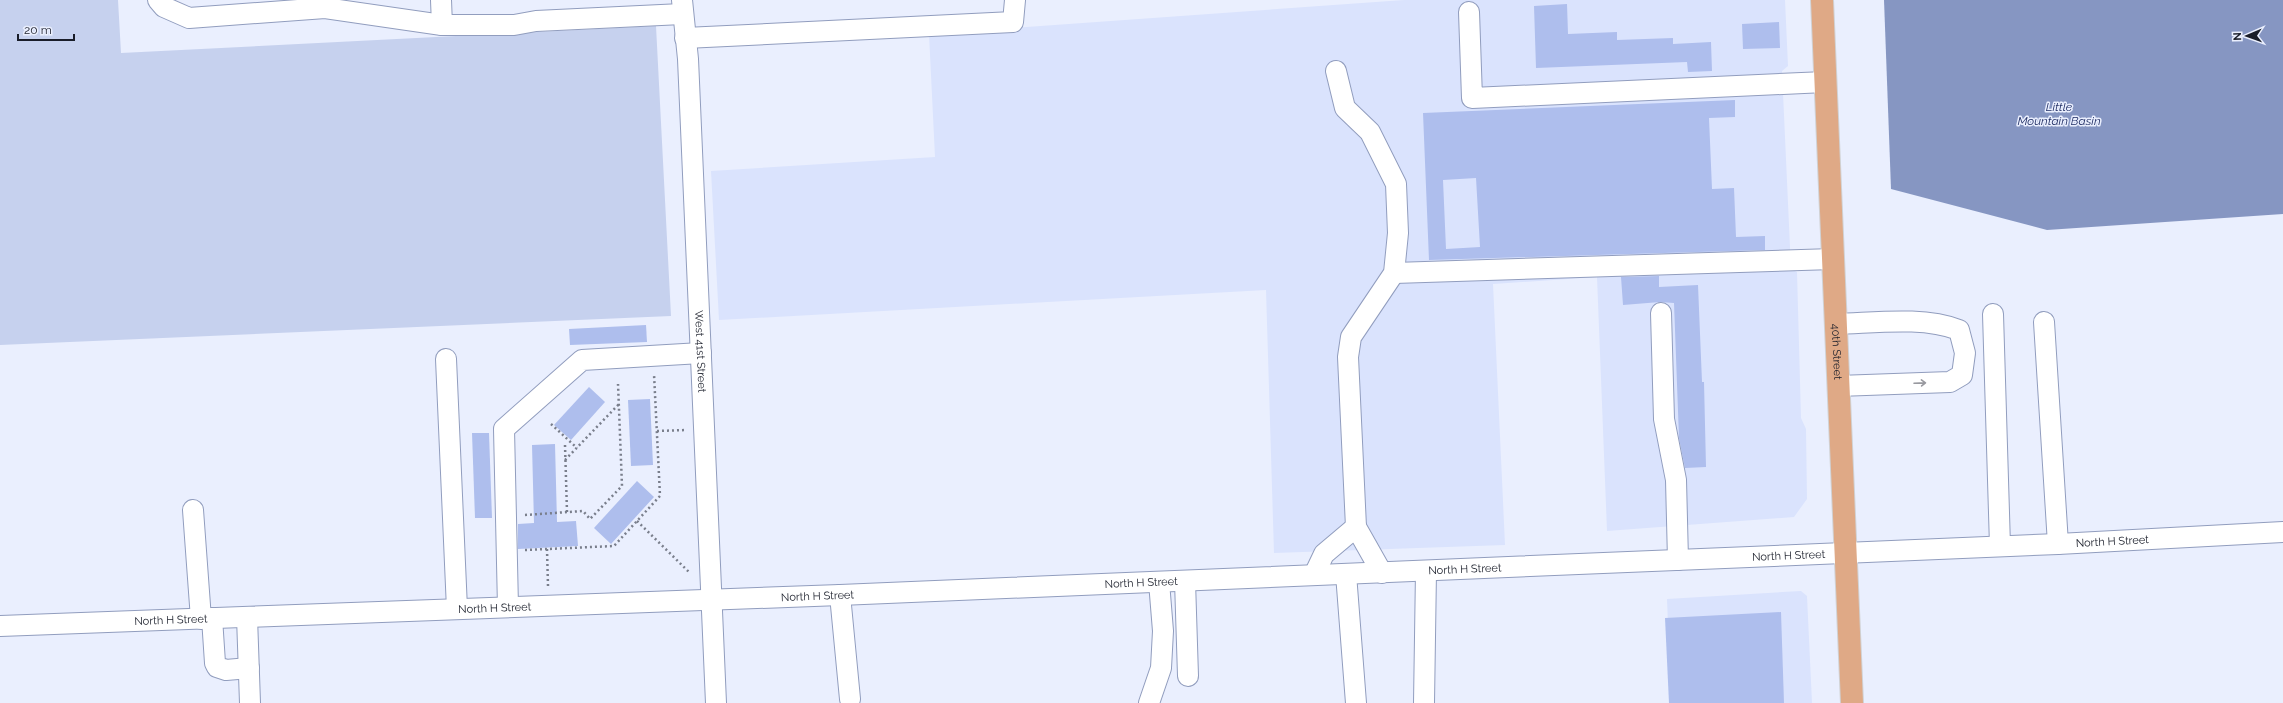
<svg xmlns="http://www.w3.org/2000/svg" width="2283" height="703" font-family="Raleway,sans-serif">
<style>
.built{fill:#dae3fd}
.green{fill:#c6d1ee}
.water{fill:#8696c2}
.building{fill:#aebeed;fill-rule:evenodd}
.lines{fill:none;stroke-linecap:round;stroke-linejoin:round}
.minor-casing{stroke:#919dbe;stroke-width:22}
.major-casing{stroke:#d1d2d4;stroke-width:24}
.path{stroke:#797e8b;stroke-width:2.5;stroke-dasharray:2 3;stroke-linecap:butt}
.minor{stroke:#fff;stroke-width:20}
.major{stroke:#dfa986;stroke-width:22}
.oneway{stroke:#98999f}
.labels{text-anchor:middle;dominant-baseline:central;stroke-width:3;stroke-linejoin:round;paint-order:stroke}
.street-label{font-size:11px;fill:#191d29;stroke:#eaeffe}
.water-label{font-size:12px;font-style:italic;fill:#1e2c63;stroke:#eaeffe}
</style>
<rect width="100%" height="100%" fill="#eaeffe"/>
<g class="built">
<polygon points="1404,0 1785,0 1788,66 1782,71 1791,269 1797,272 1801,418 1806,429 1807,499 1794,517 1607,531 1597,277 1493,284 1505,545 1274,553 1266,290 719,320 711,171 935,157 929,34"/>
<polygon points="1801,591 1807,596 1812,703 1671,703 1667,599"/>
</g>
<polygon class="green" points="0,0 118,0 121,53 656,26 671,316 0,345"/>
<polygon class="water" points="1884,0 2283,0 2283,214 2047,230 1891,189"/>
<g class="building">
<polygon points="1567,4 1568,34 1617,32 1617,40 1673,38 1673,44 1711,42 1712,71 1688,72 1687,62 1536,68 1534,6"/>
<polygon points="1779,22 1780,48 1743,49 1742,24"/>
<path d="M1735 100V117L1709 118 1712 189 1734 188 1736 237 1765 236V250L1429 260 1423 113ZM1476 178 1480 247 1446 249 1443 180Z"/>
<polygon points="1659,276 1659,287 1698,285 1702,382 1704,382 1706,467 1685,468 1679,438 1674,303 1660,302 1623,305 1621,277"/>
<polygon points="646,325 647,342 570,345 569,329"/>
<polygon points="589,387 605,402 571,440 554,425"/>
<polygon points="650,399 653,465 631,466 628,400"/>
<polygon points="472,433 489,433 492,518 475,518"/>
<polygon points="555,444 557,522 576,521 578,546 518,549 518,524 534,523 532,445"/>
<polygon points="637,481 654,497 611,544 594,528"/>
<polygon points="1781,612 1784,703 1669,703 1665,618"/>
</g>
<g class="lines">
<g class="minor-casing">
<g id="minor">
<polyline points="158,0 164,7 189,18 325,8 442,25 514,25 536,21 682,14"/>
<polyline points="441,0 442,25"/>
<path id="s1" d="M682 0 688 59 716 703"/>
<polyline points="1469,12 1472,98 1825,82"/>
<polyline points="685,38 1013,22 1015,0"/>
<polyline points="1336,71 1345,108 1370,132 1396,184 1398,233 1394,273 1351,337 1348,357 1356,527"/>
<polyline points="1394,273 1833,259"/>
<polyline points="1661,313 1664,419 1676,480 1678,560"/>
<polyline points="1993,314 2000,546"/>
<polyline points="2044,322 2058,544"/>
<path d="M1836 324C1875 323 1922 316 1959 330L1965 353 1962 375 1950 382 1838 386"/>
<polyline points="446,359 457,609"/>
<polyline points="193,510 201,619"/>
<polyline points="1346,574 1356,703"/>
<polyline points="1314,575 1324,554 1356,527 1382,573"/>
<polyline points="1185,581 1188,676"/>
<polyline points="840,595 850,699"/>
<polyline points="508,607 504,429 582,360 701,353"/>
<polyline points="247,617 250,703"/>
<polyline points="212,618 215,663 217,667 226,670 249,668"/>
<path id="s2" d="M0 626 840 595 2058 544 2283 532"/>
<polyline points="1149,703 1161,668 1163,631 1159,582"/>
<polyline points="1424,703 1426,571"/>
</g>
</g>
<g class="major-casing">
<g id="major">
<path id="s3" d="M1822 0 1852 703"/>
</g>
</g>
<g class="path">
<polyline points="551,424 577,448"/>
<polyline points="657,431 686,430"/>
<polyline points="565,445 567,512"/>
<polyline points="565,460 619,404"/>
<polyline points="525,515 583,511 590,519 622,486 618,384"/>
<polyline points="637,521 690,573"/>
<polyline points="547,549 548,586"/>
<polyline points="525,550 614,546 660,496 654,374"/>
</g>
<use href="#minor" class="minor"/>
<use href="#major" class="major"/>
</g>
<defs><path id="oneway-shaft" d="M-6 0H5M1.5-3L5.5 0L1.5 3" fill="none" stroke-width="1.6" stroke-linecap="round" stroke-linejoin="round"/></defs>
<use class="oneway" href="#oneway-shaft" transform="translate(1920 383) rotate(-2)"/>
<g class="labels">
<g class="street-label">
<text stroke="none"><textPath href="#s1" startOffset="352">West 41st Street</textPath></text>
<text stroke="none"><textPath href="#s3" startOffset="352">40th Street</textPath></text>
<text stroke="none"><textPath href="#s2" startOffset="2114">North H Street</textPath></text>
<text stroke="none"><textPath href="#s2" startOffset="1790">North H Street</textPath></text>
<text stroke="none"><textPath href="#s2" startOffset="1466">North H Street</textPath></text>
<text stroke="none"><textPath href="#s2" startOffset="1142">North H Street</textPath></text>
<text stroke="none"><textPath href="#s2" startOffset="818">North H Street</textPath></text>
<text stroke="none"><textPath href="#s2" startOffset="495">North H Street</textPath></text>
<text stroke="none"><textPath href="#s2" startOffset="171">North H Street</textPath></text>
</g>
<g class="water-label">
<text x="2059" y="107">Little<tspan x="2059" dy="14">Mountain Basin</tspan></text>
</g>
</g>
<g transform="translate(2247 36) rotate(268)" stroke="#eaeffe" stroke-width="3" paint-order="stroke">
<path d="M0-3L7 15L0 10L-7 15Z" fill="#191d29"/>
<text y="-6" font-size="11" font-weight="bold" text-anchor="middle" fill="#191d29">N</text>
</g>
<path d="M18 34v6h56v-6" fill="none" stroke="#191d29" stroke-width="2"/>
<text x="24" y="34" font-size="12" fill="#191d29" stroke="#eaeffe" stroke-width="3" paint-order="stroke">20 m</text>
</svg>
